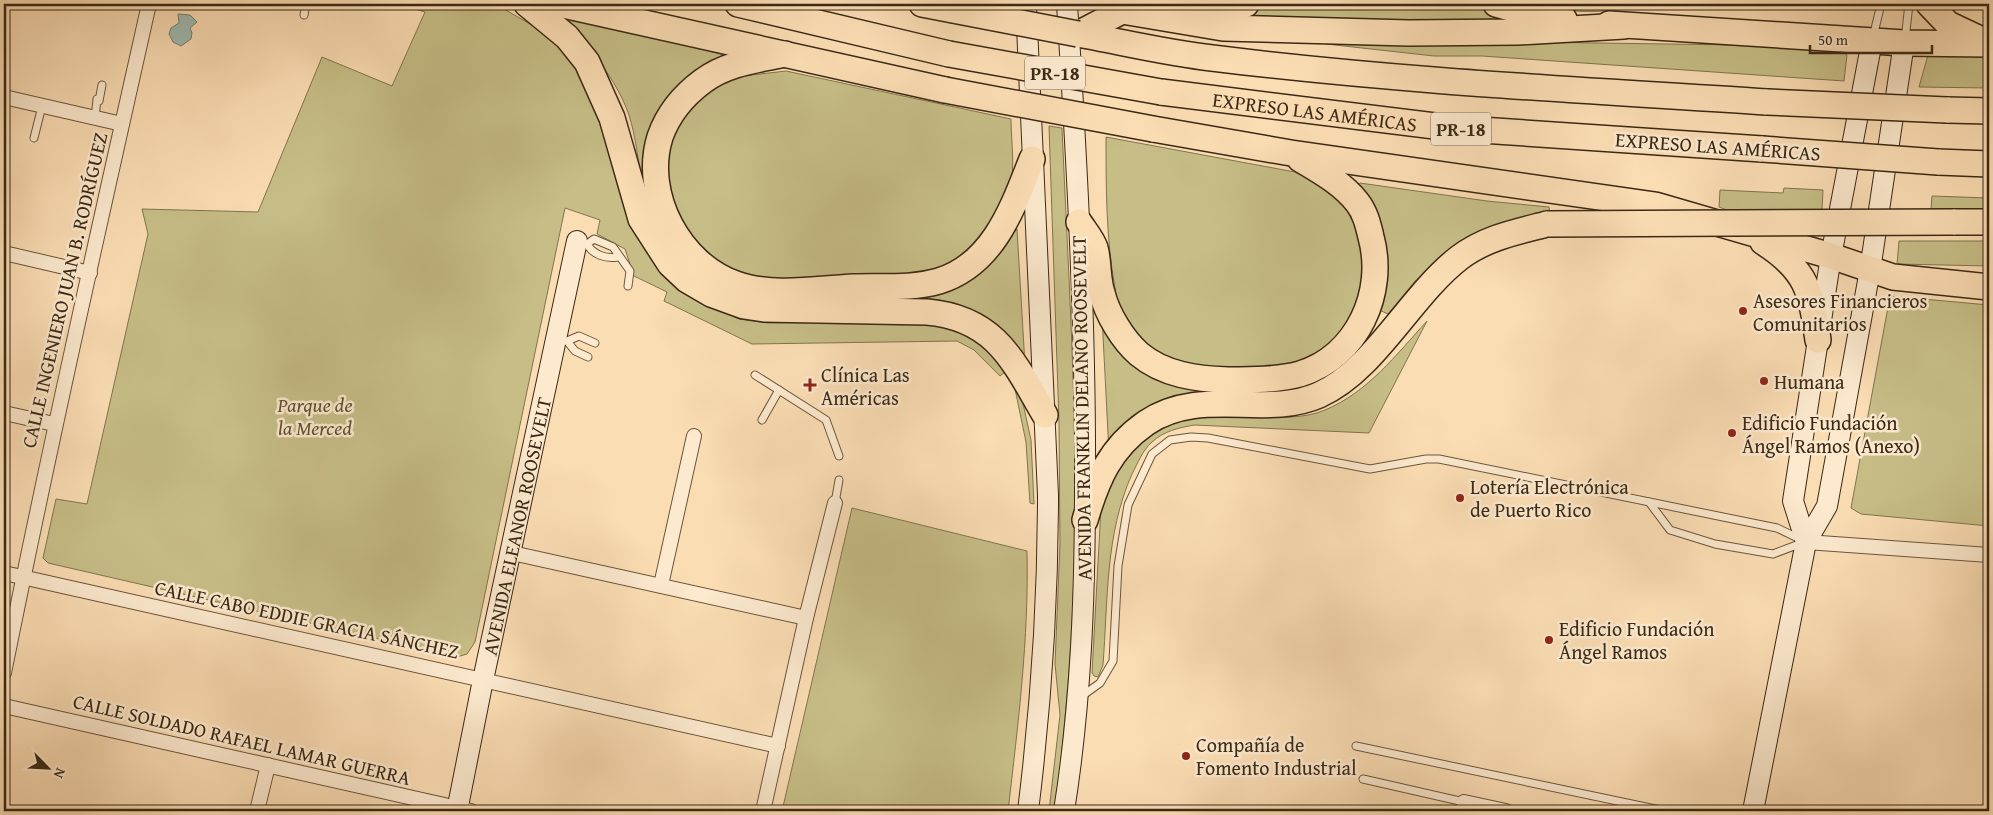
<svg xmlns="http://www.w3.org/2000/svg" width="1993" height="815" font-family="'Gentium Book Plus',serif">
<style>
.green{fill:#c7be87;stroke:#81744e}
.water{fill:#9fbbb2;stroke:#778173}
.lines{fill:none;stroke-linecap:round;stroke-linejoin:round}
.lane-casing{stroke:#6b563d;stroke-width:9}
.street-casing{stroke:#6b563d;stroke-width:16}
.secondary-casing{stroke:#3b2915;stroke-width:22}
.highway-casing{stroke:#3b2915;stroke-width:28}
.lane{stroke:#fce9ce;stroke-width:7}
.street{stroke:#fce9ce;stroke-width:14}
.secondary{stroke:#fce9ce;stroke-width:20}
.highway{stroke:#fbddb4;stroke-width:25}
.highway-bridge-casing{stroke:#3b2915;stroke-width:28;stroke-linecap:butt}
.highway-bridge{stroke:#fbddb4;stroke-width:25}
.poi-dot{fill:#8f2418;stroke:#fce9ce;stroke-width:2}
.labels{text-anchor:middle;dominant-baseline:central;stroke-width:5;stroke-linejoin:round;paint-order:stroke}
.shield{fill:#fce9ce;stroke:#75634c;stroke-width:1}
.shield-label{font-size:19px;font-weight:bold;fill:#3b2915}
.street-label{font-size:20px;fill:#3b2915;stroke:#fce9ce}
.poi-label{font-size:20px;fill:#3b2915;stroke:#fce9ce;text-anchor:start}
.park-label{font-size:20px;font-style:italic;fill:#5e4e32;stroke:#fce9ce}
</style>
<rect width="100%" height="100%" fill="#fbddb4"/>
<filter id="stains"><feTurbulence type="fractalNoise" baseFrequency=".004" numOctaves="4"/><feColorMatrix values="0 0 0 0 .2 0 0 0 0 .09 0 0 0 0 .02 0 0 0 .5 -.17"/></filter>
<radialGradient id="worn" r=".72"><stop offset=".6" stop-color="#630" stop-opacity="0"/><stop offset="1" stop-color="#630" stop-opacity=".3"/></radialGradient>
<g class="green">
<polygon points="399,4 488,4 504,9 542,31 566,52 582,72 612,147 711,306 739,319 768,323 884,320 969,327 1010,368 1000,376 974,350 957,341 752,344 664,301 667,292 634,276 625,249 597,234 600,220 565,208 475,642 467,654 457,657 48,563 43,558 56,499 87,504 148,234 142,209 258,212 322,57 392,86 425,12"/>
<polygon points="1268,4 1474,4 1523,21 1229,20"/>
<path d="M1522 4H1572L1625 9C1586 14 1560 11 1522 4Z"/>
<path d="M561 12 728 56C720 65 707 69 696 76 678 90 667 106 656 126 650 138 649 158 650 171 654 237 699 294 768 299L760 278 748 276 719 264 695 248 678 220 666 178 670 141 689 107 726 78 786 71 1011 119C1011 137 1014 158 1012 176 1007 215 982 253 945 267 922 275 899 274 877 279L896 296C957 290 979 276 1017 229L1025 365C1018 349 1007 340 993 329 979 318 958 303 940 300 869 289 781 326 716 288 676 265 652 226 642 182 638 161 636 137 629 115 622 94 607 71 593 53 584 40 573 26 560 17Z"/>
<polygon points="1326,39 1734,45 1840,50 1847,55 1844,81 1482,56 1434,56 1326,44"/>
<polygon points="1928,55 1989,55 1989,88 1919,87"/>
<path d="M1049 126 1062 128C1068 267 1077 405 1075 544 1073 633 1066 722 1055 811H1049L1060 715 1055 664 1060 544 1059 422Z"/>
<path d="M1106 137 1295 172C1313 181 1336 192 1347 209 1379 256 1364 325 1317 356 1302 366 1282 366 1266 367 1250 369 1232 372 1216 371 1182 369 1142 351 1123 321 1117 312 1116 298 1115 288 1106 238 1106 188 1106 137Z"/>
<path d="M1360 183 1487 201 1549 207 1550 213 1454 247 1415 281 1388 314 1379 310C1398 262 1380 228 1358 186Z"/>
<polygon points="1784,188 1823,190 1822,210 1732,212 1719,207 1720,190 1783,193"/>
<polygon points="1932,196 1989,198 1989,210 1931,210"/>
<polygon points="1899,241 1989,241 1989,266 1897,264"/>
<polygon points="1890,296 1989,305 1989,526 1861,514 1851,508"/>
<polygon points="1102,316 1200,390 1200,397 1109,453"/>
<path d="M1427 321 1369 433 1194 425C1178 428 1164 431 1152 442 1142 451 1138 463 1132 474 1105 535 1108 600 1103 665L1098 677 1094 676 1092 673 1101 508C1115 467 1143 430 1186 419 1209 414 1235 417 1258 417 1281 417 1304 419 1325 410 1368 392 1396 355 1427 321Z"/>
<polygon points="1019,385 1031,440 1034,504 1030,503 1026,442 1015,389"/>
<path d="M852 508 1027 551C1029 638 1018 725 1008 811H782Z"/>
</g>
<polygon class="water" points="178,14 190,15 197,22 190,28 192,33 191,39 181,46 173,42 169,34 171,28 179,23"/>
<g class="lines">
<g class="lane-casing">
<g id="lane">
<polyline points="304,15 306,4"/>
<polyline points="1873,37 1881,4"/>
<polyline points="1905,40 1909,4"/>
<polyline points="95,118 97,99 99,101 102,85"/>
<polyline points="34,138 42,106"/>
<path d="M618 257C606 259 593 255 587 244L594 239 613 247 630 271 628 286"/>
<polyline points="588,357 575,351 567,341 579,336 595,343"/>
<polyline points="755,375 826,420 839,456"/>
<polyline points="762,420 779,390"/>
<polyline points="1649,502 1670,530 1715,544 1773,554 1802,543"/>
<polyline points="835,503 839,480"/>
<polyline points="1082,696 1100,683 1113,661 1118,566 1128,505 1152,454 1170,440 1191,437 1208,438 1370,469 1426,459 1439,459 1777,528 1802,540"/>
<polyline points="1356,746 1665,811"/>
<polyline points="1363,779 1464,802"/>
</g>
</g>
<g class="street-casing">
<g id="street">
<polyline points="4,97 122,124"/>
<polyline points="4,253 90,273"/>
<polyline points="4,413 54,424"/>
<polyline points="1806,542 1989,555"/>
<polyline points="512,553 806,618"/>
<polyline points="4,573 778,746"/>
<polyline points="661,585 694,436"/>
<path d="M4 673C49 449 99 227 149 4"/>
<polyline points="4,706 471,811"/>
<polyline points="1464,802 1506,811"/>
<polyline points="257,811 268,765"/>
<polyline points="763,811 806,618 835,503"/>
</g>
</g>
<g class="secondary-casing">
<g id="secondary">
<path d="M1026 4 1048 495C1048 601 1041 706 1028 811"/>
<polyline points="1806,542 1793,501 1831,256 1872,41"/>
<path id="s1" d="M457 811 483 680 577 241"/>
<path d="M1064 811C1081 704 1085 596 1085 487 1086 326 1077 165 1067 4"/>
<polyline points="1753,811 1806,542 1827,506 1870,270 1904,43"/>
</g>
</g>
<g class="highway-casing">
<g id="highway">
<path d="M527 4 567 37 587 62 612 118 641 219 670 264 687 280 711 294 744 306 764 309 927 312C996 318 1014 362 1045 415"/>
<polyline points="559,4 945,90"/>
<polyline points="738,4 949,54"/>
<polyline points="922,4 953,10"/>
<polyline points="1496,4 1538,16 1564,19"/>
<polyline points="1929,4 1948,24 1982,40"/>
<polyline points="1194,13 1224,12 1246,4"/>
<polyline points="1609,24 1904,43 1989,44"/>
<path d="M1078 34C1122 42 1167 53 1212 58 1396 81 1582 90 1767 102"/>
<polyline points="1078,34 1122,11 1223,28 1409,33 1517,32 1624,26"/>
<path d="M785 54C757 60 727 63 703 81 684 95 668 114 660 137 642 195 680 265 736 284 772 297 816 289 853 287 881 286 912 289 939 281 994 264 1013 207 1032 159"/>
<path id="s2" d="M1161 92 1451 128 1762 149"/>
<polyline points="1947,110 1989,111"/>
<polyline points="1153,129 1291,153 1655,205 1831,256 1893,277 1989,287"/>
<polyline points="1938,162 1989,164"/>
<path d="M1079 222C1084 230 1092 239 1095 248 1099 262 1097 278 1102 293 1107 314 1123 340 1139 354 1164 375 1197 379 1228 380 1251 380 1278 380 1300 374 1358 356 1386 292 1371 237 1368 224 1365 212 1357 202 1342 183 1320 171 1300 159"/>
<polyline points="1953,222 1989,222"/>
<path d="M1763 242C1807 270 1811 291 1818 340"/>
<path d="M1085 520C1097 479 1110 448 1146 423 1201 386 1265 419 1319 395 1375 370 1410 296 1459 258 1485 238 1516 232 1547 224"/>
</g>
</g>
<use href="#lane" class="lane"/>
<use href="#street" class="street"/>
<use href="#secondary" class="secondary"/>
<use href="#highway" class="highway"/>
<g class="highway-bridge-casing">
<g id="highway-bridge">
<polyline points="953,10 1078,34"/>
<polyline points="949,54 1161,92"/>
<polyline points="945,90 1153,129"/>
<polyline points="1767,102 1947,110"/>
<polyline points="1762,149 1938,162"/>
<polyline points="1547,224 1953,222"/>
</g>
</g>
<use href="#highway-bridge" class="highway-bridge"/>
</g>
<g class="poi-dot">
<circle cx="1743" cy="311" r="5"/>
<circle cx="1764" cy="381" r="5"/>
<path d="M807.5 377.5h5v5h5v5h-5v5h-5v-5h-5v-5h5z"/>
<circle cx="1732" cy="433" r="5"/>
<circle cx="1460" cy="498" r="5"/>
<circle cx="1549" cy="640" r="5"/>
<circle cx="1186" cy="756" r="5"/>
</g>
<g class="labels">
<g class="shield">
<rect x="1025" y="56.5" width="60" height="33" rx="4"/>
<rect x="1431" y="112.5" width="60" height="33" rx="4"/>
</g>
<g class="shield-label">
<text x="1055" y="73">PR-18</text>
<text x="1461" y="129">PR-18</text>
</g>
<g class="street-label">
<text stroke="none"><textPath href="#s2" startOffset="155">EXPRESO LAS AMÉRICAS</textPath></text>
<text transform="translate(1718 146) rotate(4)">EXPRESO LAS AMÉRICAS</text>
<text transform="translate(64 290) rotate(-77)">CALLE INGENIERO JUAN B. RODRÍGUEZ</text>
<text transform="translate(1081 408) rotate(-91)">AVENIDA FRANKLIN DELANO ROOSEVELT</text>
<text stroke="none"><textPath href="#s1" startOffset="291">AVENIDA ELEANOR ROOSEVELT</textPath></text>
<text transform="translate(307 619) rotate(12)">CALLE CABO EDDIE GRACIA SÁNCHEZ</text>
<text transform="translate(242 739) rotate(13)">CALLE SOLDADO RAFAEL LAMAR GUERRA</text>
</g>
<g class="poi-label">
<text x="1753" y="300">Asesores Financieros<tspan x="1753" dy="23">Comunitarios</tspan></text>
<text x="821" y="374">Clínica Las<tspan x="821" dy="23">Américas</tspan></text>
<text x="1774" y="381">Humana</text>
<text x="1742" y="422">Edificio Fundación<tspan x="1742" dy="23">Ángel Ramos (Anexo)</tspan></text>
<text x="1470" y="486">Lotería Electrónica<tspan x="1470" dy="23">de Puerto Rico</tspan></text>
<text x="1559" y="628">Edificio Fundación<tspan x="1559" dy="23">Ángel Ramos</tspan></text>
<text x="1196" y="744">Compañía de<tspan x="1196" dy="23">Fomento Industrial</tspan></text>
</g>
<g class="park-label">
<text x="315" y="404">Parque de<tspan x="315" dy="23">la Merced</tspan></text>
</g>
</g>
<rect width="1993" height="815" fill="none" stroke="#fbddb4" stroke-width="20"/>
<rect x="5" y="5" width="1983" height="805" fill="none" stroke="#3b2915" stroke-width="2.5"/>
<rect x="10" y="10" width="1973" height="795" fill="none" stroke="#3b2915"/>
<g transform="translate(48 768) rotate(114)" stroke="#fce9ce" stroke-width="4" paint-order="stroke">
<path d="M0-4L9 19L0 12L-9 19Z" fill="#3b2915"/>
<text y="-8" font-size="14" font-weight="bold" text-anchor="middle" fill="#3b2915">N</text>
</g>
<path d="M1810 45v8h122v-8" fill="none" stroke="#3b2915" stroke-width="2.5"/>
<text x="1818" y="45" font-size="15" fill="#3b2915" stroke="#fce9ce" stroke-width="4" paint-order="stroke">50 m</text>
<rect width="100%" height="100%" filter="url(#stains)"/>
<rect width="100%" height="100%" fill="url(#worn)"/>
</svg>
